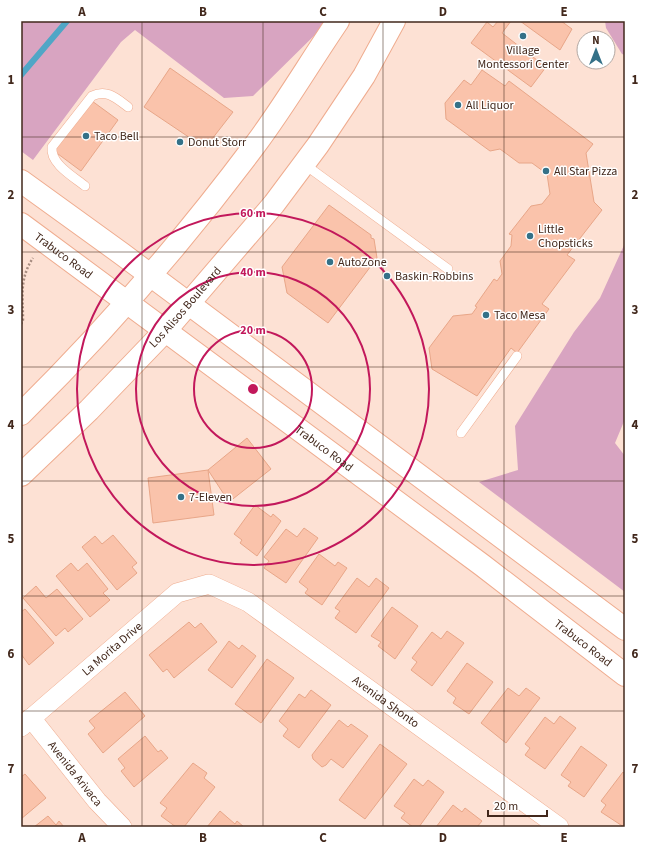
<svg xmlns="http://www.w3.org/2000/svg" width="646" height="848" font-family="'Source Sans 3',sans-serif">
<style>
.green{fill:#d8a4c1}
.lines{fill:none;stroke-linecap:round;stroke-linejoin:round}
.stream{stroke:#50a6c6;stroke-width:6}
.building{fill:#fac3ab;stroke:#e8a688}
.lane-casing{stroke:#efac8f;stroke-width:10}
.street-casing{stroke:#efac8f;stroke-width:20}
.secondary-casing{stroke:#efac8f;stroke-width:24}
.primary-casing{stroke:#efac8f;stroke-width:24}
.path{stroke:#a68b7f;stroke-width:2.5;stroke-dasharray:2 2;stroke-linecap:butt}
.lane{stroke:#fff;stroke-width:9}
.street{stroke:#fff;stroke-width:19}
.secondary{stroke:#fff;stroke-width:22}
.primary{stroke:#fff;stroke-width:22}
.grid{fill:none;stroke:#42281c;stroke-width:1;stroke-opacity:0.55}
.ring{fill:none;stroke:#c2185b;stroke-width:2}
.poi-dot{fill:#347188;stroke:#fff;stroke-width:1.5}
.labels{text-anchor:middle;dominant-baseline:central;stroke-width:3;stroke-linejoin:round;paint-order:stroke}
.poi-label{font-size:12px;fill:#42281c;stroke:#fff;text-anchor:start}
.street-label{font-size:12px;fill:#42281c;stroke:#fff}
.centre{fill:#c2185b;stroke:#fff;stroke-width:2}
.ring-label{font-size:12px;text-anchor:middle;font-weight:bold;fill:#c2185b;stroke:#fff;stroke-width:3;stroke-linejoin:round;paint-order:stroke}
.neatline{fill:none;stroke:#42281c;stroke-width:1.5}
.grid-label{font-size:13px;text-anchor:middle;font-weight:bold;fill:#42281c}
</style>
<rect width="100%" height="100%" fill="#fde1d4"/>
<g class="green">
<polygon points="21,21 329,21 253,96 224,98 135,30 121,42 33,160 21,151"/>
<polygon points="605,21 625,21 625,55 622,54 606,28"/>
<polygon points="625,243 625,419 615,443 625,456 625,592 479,482 518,470 515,426 574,332 600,298"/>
</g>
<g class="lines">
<polyline class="stream" points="21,75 67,21"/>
</g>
<g class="building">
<polygon points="498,21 511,21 502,33 546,67 531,87 471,43 487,22 493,27"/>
<polygon points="520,21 561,21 572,29 560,50"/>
<polygon points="170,68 233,112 205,148 144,107"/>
<polygon points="482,70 505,86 509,81 593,144 586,153 594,202 602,210 567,255 575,260 542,304 549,309 517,353 511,348 477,396 432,369 429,348 453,316 472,314 477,307 475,306 494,279 497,281 502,274 500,261 511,246 512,235 509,234 531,206 542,204 550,194 547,174 532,163 519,163 500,149 490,151 446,119 445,103 464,80 471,85"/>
<polygon points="92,101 118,120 81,171 54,151"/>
<polygon points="329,205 371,235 371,238 374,239 377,258 328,323 287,293 282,267"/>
<polygon points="247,438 271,469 229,502 208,470"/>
<polygon points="208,470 214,515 153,523 148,478"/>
<polygon points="255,505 271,517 273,514 281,521 257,556 240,543 242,540 234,534"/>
<polygon points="304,528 318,538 286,583 264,568 269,561 264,557 286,529 297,537"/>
<polygon points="113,535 137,563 132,567 137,573 117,590 82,547 95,536 102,544"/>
<polygon points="319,554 335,566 338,562 347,568 322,605 305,593 308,589 299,582"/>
<polygon points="71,563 78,571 87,563 108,589 103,593 110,600 90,617 56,576"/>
<polygon points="357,578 369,587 376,578 389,588 356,633 335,618 340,611 335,608"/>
<polygon points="36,586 46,598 57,589 83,619 68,632 65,628 56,636 23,598"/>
<polygon points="392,607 418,626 395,659 378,646 381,642 371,636"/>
<polygon points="25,609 54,643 29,665 21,654 21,612"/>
<polygon points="189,622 195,628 201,623 217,642 174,678 167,669 163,672 149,655"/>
<polygon points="447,631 464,643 432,686 411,670 417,662 412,658 432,632 441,639"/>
<polygon points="229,641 239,649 242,645 256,656 232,688 208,670"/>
<polygon points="267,659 294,678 261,723 235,704"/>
<polygon points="467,663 493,682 469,714 453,703 456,698 447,691"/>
<polygon points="508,688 519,696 526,688 540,698 506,743 481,723"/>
<polygon points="311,690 331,705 299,748 283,736 288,729 279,721 299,694 305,698"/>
<polygon points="125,692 145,716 103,753 88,734 95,728 89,721"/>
<polygon points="560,716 576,728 545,769 525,755 530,748 525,744 545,717 554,724"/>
<polygon points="339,720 348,727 351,724 368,736 343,768 331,759 326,765 322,767 313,759 312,755"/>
<polygon points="145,736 158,752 161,750 168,758 134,787 121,771 125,768 118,759"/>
<polygon points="380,744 407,764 365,819 339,800"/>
<polygon points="581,746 607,765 584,797 568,786 571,782 561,775"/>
<polygon points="193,763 207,773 204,778 215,787 184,827 176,827 161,816 167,808 160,803"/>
<polygon points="623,772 625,774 624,827 601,812 606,805 601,801"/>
<polygon points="25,774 46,798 21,819 21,777"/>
<polygon points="414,779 423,786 428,780 444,792 419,827 413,827 401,818 405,813 394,806"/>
<polygon points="453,805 462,812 465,808 482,821 477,827 436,827"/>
<polygon points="220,811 235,824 237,821 244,827 207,827"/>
<polygon points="48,816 56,825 59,821 64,827 34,827"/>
</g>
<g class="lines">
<g class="lane-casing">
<g id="lane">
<polyline points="304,164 448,269"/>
<path d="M85 186C74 177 50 164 52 147L92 96C107 89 116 98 128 107"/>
<polyline points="461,433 517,356"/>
</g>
</g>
<g class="street-casing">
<g id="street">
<path id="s1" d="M31 718 97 801 122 827"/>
<path id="s2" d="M21 727 177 593 209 584 248 602 559 827"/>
</g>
</g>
<g class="secondary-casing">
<g id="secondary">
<path d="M21 414C106 330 184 240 255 145 285 105 310 62 338 21"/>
<path id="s3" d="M21 475 89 410 165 331 274 204 318 145 364 76 394 21"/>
</g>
</g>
<g class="primary-casing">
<g id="primary">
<polyline points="21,181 122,254 625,629"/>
<path id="s4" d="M21 224 482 565 625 675"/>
</g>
</g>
<path class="path" d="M21 324 23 320C23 297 19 279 33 258"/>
<use href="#lane" class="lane"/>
<use href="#street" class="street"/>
<use href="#secondary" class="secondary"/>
<use href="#primary" class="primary"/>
</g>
<path class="grid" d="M142 21V827M263 21V827M383 21V827M504 21V827M21 137H625M21 252H625M21 367H625M21 481H625M21 596H625M21 711H625"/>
<g class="ring">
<circle cx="253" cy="389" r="59"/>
<circle cx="253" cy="389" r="117"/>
<circle cx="253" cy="389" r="176"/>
</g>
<g class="poi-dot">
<circle cx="523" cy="36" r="4"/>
<circle cx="458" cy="105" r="4"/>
<circle cx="86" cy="136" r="4"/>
<circle cx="180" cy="142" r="4"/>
<circle cx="546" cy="171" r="4"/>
<circle cx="530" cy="236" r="4"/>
<circle cx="330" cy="262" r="4"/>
<circle cx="387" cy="276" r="4"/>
<circle cx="486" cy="315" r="4"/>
<circle cx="181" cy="497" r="4"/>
</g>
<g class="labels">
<g class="poi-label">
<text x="523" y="50" text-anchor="middle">Village<tspan x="523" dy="14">Montessori Center</tspan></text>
<text x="466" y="105">All Liquor</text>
<text x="94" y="136">Taco Bell</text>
<text x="188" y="142">Donut Storr</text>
<text x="554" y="171">All Star Pizza</text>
<text x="538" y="229">Little<tspan x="538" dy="14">Chopsticks</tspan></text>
<text x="338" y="262">AutoZone</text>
<text x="395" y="276">Baskin-Robbins</text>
<text x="494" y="315">Taco Mesa</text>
<text x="189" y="497">7-Eleven</text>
</g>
<g class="street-label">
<text stroke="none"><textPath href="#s4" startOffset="53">Trabuco Road</textPath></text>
<text stroke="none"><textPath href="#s3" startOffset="235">Los Alisos Boulevard</textPath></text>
<text stroke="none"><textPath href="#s4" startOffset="377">Trabuco Road</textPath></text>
<text stroke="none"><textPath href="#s4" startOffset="701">Trabuco Road</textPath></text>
<text stroke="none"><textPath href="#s2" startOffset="120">La Morita Drive</textPath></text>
<text stroke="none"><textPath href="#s2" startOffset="452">Avenida Shonto</textPath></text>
<text stroke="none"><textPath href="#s1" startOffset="71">Avenida Arivaca</textPath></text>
</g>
</g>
<circle cx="253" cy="389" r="6" class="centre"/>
<g class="ring-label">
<text x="253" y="217">60 m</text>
<text x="253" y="276">40 m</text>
<text x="253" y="334">20 m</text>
</g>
<rect width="646" height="848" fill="none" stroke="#ffffff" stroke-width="44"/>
<g transform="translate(596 50)"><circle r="19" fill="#ffffff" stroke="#b3a9a4"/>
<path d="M0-3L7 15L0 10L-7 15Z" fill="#347188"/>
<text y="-6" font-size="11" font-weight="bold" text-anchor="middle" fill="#42281c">N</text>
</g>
<path d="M488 810v6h59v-6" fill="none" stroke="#42281c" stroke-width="2"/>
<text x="494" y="810" font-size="12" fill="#42281c" stroke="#ffffff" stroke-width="3" paint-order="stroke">20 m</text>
<rect x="22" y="22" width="602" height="804" class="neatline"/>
<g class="grid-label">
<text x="82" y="16">A</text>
<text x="203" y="16">B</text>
<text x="323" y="16">C</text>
<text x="443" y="16">D</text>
<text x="564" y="16">E</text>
<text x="11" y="84">1</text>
<text x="635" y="84">1</text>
<text x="11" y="199">2</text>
<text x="635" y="199">2</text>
<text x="11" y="314">3</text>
<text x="635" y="314">3</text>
<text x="11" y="429">4</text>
<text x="635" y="429">4</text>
<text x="11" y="543">5</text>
<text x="635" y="543">5</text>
<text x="11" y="658">6</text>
<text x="635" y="658">6</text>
<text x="11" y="773">7</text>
<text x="635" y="773">7</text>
<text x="82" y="842">A</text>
<text x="203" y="842">B</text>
<text x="323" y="842">C</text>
<text x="443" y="842">D</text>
<text x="564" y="842">E</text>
</g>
</svg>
